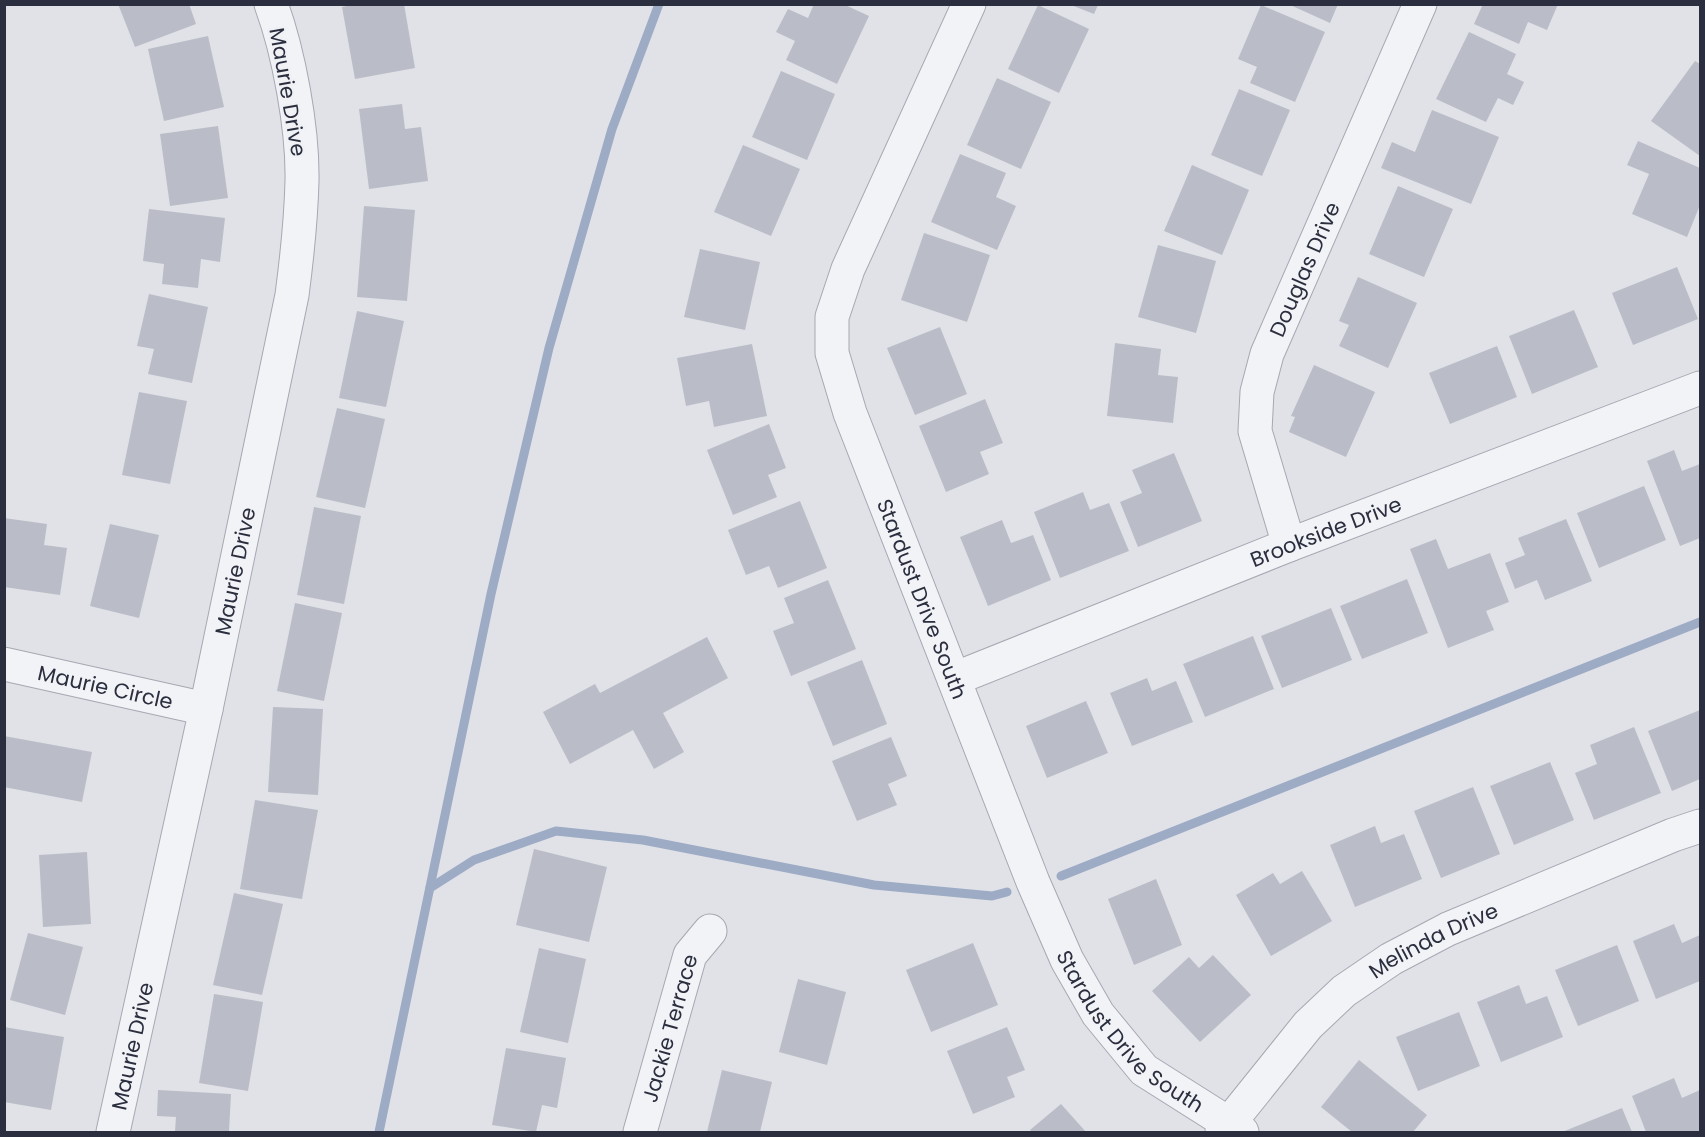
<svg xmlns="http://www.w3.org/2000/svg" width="1705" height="1137" font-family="Poppins,sans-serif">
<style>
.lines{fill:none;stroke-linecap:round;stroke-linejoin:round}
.stream{stroke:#9dabc5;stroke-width:9}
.building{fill:#babdc7}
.minor-casing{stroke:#a6a8b2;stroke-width:35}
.tertiary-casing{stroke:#a6a8b2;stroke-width:35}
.minor{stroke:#f2f3f6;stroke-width:33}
.tertiary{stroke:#f2f3f6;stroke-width:33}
.labels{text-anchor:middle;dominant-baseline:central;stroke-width:5;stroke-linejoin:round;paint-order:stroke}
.street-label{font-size:21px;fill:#2a2e3e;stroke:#eff1f5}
</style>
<rect width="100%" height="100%" fill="#e0e2e8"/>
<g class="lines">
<g class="stream">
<polyline points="1061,876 1700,622"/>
<polyline points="430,888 474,860 556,831 643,840 874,885 992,896 1007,892"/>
<polyline points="379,1132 491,594 549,348 612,129 659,4"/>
</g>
</g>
<g class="building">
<polygon points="118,4 189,4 196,24 135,47"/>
<polygon points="357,4 404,4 415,68 355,79 342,7"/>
<polygon points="814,4 843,4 869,16 837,84 786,60 795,41 776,32 788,9 808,18"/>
<polygon points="1288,4 1338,4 1330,23"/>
<polygon points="1483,4 1558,4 1547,30 1528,22 1519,44 1474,24"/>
<polygon points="1038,5 1089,29 1059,93 1008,69"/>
<polygon points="1071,5 1098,5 1094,14"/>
<polygon points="1261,5 1325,32 1295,102 1250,83 1257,67 1238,59"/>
<polygon points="1469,32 1516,54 1507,74 1524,82 1513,105 1498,98 1486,122 1436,99"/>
<polygon points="208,36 224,107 164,121 148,49"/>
<polygon points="1695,61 1700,64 1700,156 1651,121"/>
<polygon points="781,71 835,94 807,160 752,137"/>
<polygon points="997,78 1051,102 1021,169 967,145"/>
<polygon points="1239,89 1290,110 1262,176 1211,155"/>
<polygon points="402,104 405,129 421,127 428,181 369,189 359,109"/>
<polygon points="1432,110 1499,137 1471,204 1381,168 1392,142 1415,152"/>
<polygon points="218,126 228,198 170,206 160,134"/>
<polygon points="1638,141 1700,168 1700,205 1687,237 1632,214 1649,174 1627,165"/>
<polygon points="743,145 800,169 771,236 714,212"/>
<polygon points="960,154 1006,173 996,197 1016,206 997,250 931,222"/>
<polygon points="1192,165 1249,190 1222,255 1164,231"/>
<polygon points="1398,186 1453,209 1424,277 1369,254"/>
<polygon points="364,206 415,210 407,301 357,297"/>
<polygon points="149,209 225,218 220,262 201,259 198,288 162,284 164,264 143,261"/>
<polygon points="924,233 990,255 967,322 901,300"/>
<polygon points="1158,245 1216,261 1196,333 1138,317"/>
<polygon points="700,249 760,262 745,330 684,317"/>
<polygon points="1677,267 1698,319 1633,345 1612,293"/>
<polygon points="1358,277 1417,303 1388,368 1339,346 1349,325 1339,321"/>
<polygon points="149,294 208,307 192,383 148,374 154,349 137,346"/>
<polygon points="1574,310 1598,367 1532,394 1509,336"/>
<polygon points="357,311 404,321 386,407 339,398"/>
<polygon points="940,327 967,394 915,415 887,348"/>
<polygon points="1115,343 1161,349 1158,375 1178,377 1173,423 1107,416"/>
<polygon points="752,344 767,416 714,427 709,401 686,406 677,358"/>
<polygon points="1497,346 1517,397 1450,424 1429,373"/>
<polygon points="1314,365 1375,392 1346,457 1289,432 1295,417 1291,416"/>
<polygon points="139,392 187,401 170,484 122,475"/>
<polygon points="985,399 1003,443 980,452 989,474 946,492 919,426"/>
<polygon points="337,408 385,419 365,508 316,497"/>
<polygon points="769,424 786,468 768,475 777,497 733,515 707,450"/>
<polygon points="1674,450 1682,471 1700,464 1700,538 1680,546 1647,461"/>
<polygon points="1174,453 1202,521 1138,547 1120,502 1142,493 1132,470"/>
<polygon points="1644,486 1666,540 1599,568 1577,513"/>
<polygon points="1083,492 1090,510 1109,503 1129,551 1060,578 1034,512"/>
<polygon points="800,501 827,568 778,588 769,566 746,575 728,530"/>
<polygon points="314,507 361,516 344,604 297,595"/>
<polygon points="4,518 47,524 44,545 67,548 60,595 4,587"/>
<polygon points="1566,519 1592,581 1545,600 1537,580 1515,589 1505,563 1525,555 1518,538"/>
<polygon points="1002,520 1011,543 1033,535 1051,580 988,606 960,537"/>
<polygon points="110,524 159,535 139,618 90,606"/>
<polygon points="1436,539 1448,569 1490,553 1509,602 1486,611 1494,630 1448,648 1410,549"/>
<polygon points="1407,579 1428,633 1362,659 1340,606"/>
<polygon points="828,580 856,649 791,676 773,631 794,623 784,598"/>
<polygon points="295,603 342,613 324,701 277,691"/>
<polygon points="1331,608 1352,660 1282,688 1261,636"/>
<polygon points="1253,636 1274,689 1205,717 1183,664"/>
<polygon points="707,637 728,678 663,713 684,752 654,769 633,730 570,764 543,712 595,684 600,693"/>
<polygon points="862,660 887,724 833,746 807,682"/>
<polygon points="1147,678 1152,691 1176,681 1193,722 1132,746 1110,693"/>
<polygon points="1086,701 1108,753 1047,778 1026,726"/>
<polygon points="273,707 323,709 318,795 268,792"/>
<polygon points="1700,710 1700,779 1672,791 1648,731"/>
<polygon points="1634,727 1661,793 1594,820 1575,773 1597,764 1590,745"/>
<polygon points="4,736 92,752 82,802 4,787"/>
<polygon points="891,737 907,776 888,784 897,805 857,821 832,761"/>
<polygon points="1550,762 1574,820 1514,845 1490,786"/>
<polygon points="1473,787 1500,854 1441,878 1414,811"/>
<polygon points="255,800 318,810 302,899 240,889"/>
<polygon points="1375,826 1381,843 1404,834 1422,879 1355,907 1330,845"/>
<polygon points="534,849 607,867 589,942 516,925"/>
<polygon points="87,852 91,924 43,927 39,855"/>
<polygon points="1302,871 1332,921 1271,956 1236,895 1273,873 1280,884"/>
<polygon points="1156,879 1182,945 1134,965 1108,899"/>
<polygon points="234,893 283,904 262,995 213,985"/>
<polygon points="1674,924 1682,943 1700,935 1700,981 1656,999 1633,941"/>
<polygon points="28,933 83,947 65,1015 10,1000"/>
<polygon points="973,943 998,1005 931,1032 906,970"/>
<polygon points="1617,945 1639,1001 1578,1026 1555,970"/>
<polygon points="539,948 586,959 568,1043 520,1032"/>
<polygon points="1213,955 1251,995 1200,1042 1152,991 1189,957 1199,968"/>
<polygon points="798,979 846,992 827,1065 779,1052"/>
<polygon points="1519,985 1526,1004 1547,996 1563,1037 1501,1062 1477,1002"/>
<polygon points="214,994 263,1002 248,1091 199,1083"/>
<polygon points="1459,1012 1480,1066 1418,1091 1396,1037"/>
<polygon points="4,1027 64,1037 51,1110 4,1102"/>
<polygon points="1007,1027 1025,1070 1007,1077 1015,1097 973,1114 947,1051"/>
<polygon points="506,1048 566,1058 557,1108 542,1105 536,1132 492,1125"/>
<polygon points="1359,1060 1427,1115 1413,1132 1352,1132 1321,1107"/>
<polygon points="722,1070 772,1082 760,1132 707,1132"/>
<polygon points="1674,1078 1682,1098 1700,1090 1700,1132 1646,1132 1632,1096"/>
<polygon points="158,1090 231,1094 229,1132 175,1132 176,1117 157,1116"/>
<polygon points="1061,1104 1086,1132 1032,1132 1030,1130"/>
<polygon points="1622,1108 1632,1132 1562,1132"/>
</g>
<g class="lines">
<g class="minor-casing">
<g id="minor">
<path id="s1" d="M1289 545 1255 431 1257 392 1267 354 1420 4"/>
<path id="s2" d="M4 664 206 709"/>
<path id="s3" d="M954 679 1289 545 1700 388"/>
<path id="s4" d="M113 1132 206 709 292 295C297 257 301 219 302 181 303 129 289 53 271 4"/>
<path id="s5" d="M640 1132 690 955 710 931"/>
<path id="s6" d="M1222 1132 1308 1025 1344 991 1391 959 1448 929 1673 835 1700 826"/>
</g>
</g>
<g class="tertiary-casing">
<g id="tertiary">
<path id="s7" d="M969 4 848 269 832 317V353L850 413 1033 882 1067 960 1098 1014 1144 1070 1242 1132"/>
</g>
</g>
<use href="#minor" class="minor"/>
<use href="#tertiary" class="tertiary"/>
</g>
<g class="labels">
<g class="street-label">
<text transform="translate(288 92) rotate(80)">Maurie Drive</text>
<text stroke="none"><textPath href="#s1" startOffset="290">Douglas Drive</textPath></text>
<text stroke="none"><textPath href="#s3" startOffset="400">Brookside Drive</textPath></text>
<text stroke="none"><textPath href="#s4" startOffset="574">Maurie Drive</textPath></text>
<text stroke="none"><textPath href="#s7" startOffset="640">Stardust Drive South</textPath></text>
<text stroke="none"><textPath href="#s2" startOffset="104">Maurie Circle</textPath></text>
<text stroke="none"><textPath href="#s6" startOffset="290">Melinda Drive</textPath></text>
<text stroke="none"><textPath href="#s7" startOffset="1126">Stardust Drive South</textPath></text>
<text stroke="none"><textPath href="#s5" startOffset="108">Jackie Terrace</textPath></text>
<text stroke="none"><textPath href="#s4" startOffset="88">Maurie Drive</textPath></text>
</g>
</g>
<rect width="1705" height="1137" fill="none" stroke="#2a2e3e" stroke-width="12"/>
</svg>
